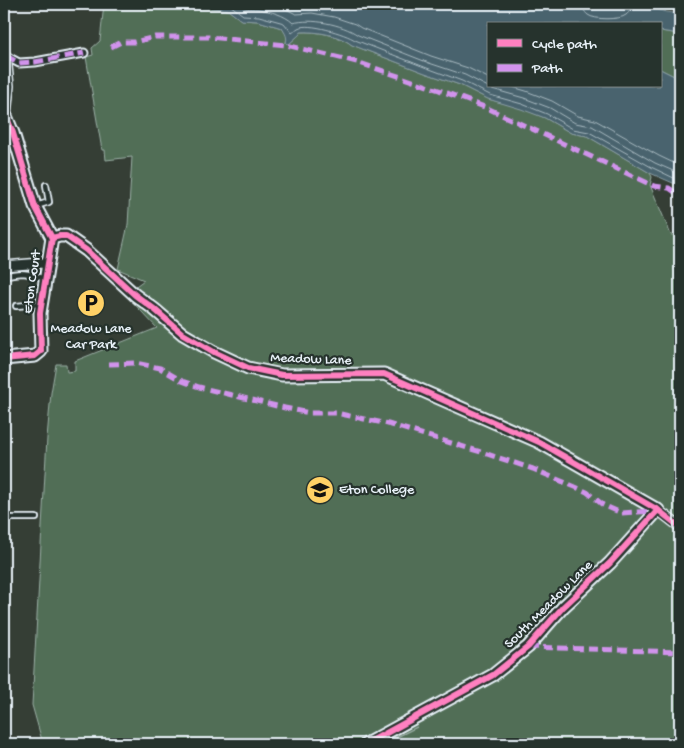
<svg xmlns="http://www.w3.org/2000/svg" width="684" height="748" font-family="'Gochi Hand',sans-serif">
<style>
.green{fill:#516e56;stroke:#9cb0a7}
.water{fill:#49646e;stroke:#899ca5}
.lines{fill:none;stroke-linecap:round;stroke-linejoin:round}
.shore{stroke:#a8b9c1;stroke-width:1}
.service-casing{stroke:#e8f1f8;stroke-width:8}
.pedestrian-casing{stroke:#e8f1f8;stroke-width:11}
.minor-casing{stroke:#e8f1f8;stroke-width:12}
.tertiary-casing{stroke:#e8f1f8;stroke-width:15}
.service{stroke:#26332d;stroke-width:4.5}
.pedestrian{stroke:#26332d;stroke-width:7}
.minor{stroke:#26332d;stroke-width:9}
.tertiary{stroke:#26332d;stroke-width:11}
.quiet{stroke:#d193ec;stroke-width:5;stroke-dasharray:10 5;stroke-linecap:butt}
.cycleway-casing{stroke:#26332d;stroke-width:9}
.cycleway{stroke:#ff80c0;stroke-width:6}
.labels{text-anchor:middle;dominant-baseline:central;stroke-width:4.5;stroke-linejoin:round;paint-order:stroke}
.street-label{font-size:14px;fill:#e8f1f8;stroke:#26332d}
.poi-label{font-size:14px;fill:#e8f1f8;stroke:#26332d}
</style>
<rect width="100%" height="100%" fill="#353e35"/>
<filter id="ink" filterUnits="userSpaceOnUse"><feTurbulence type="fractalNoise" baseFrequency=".02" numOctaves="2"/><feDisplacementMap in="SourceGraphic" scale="10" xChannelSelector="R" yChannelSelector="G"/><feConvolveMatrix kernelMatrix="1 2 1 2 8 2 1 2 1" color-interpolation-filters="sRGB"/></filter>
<g filter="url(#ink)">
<g class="green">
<path d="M104 4H138L171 9 180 4 228 10 241 20 258 21 282 28 287 36 286 43 289 44 300 34V32C316 31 340 35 352 45L425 73 460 85 488 99 521 108 545 118 571 133 587 136 650 173 652 177 650 185 671 235H680V744H384L417 727 381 744H43L32 705 47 438 51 393 56 364H66L67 372 75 371V361L157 328 125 294 144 280 118 269 128 225 132 157 106 160 105 150H102L86 57 93 55 92 48 100 41Z"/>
<polygon points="660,31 680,34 680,79 660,69"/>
</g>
<path class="water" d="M180 4H581L591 6 609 7 639 4 666 12 680 14V34L660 31V24H488V86H660V69L680 79V186L650 173 587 136 571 133 545 118 521 109 488 99 460 85 425 73 352 45C340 35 316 31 301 32L300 34 289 44 286 43C288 37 285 33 282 28L258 21 241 20 228 10Z"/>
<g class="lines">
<g class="shore">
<path d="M220 4 230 5 243 15 259 16 284 23 292 33C294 32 296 29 298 28 308 22 346 34 355 40L427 68 462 81 490 95 522 104 547 114 573 129 589 132 653 168 680 181"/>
<path d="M238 4C247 10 248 8 258 9 270 11 285 15 293 23 311 18 342 24 358 35L429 63 465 75 492 89 524 98 550 108 575 123 592 126 655 163 680 174"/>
<polyline points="267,4 288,10 296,14 312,13 334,17 355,24 361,28 431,56 468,68 488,78"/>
<path d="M583 4C583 8 584 12 588 15 594 20 620 20 626 15 630 12 631 8 631 4"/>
<polyline points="509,86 526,91 552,101 578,116 595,120 659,156 680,166"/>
</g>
<g class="service-casing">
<g id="service">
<polyline points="36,206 49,202 46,185"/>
<path d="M4 276C21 271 28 273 45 279"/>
<polyline points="16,306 40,304"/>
<polyline points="4,518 36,518"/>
</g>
</g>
<g class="pedestrian-casing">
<polyline id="pedestrian" points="6,56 19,63 35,62 84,53"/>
</g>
<g class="minor-casing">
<g id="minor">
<polyline points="4,56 6,56 9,86 6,116"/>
<polyline points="4,266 41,263 48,264"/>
<polyline points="658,510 680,527"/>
</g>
</g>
<g class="tertiary-casing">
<g id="tertiary">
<polyline points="4,114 6,116 13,133 35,206 52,238"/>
<polyline points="52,238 60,236 66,236 86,250 135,295 154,309 183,334 214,352 248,368 282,375 384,374 539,442 658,510 610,563 563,607 528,647 493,675 366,744"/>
<polyline points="4,359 35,356 41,351 40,313 52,238"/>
</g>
</g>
<use href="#service" class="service"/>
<use href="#pedestrian" class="pedestrian"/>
<use href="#minor" class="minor"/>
<use href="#tertiary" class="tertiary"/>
<g class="quiet">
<polyline points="111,47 121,42 134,42 155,37 209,37 286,45 357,62 439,90 487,108 654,186 669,188 678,194"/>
<polyline points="6,56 19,63 35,62 84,53"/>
<polyline points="109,364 136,363 160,368 182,381 199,387 285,408 310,413 336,413 388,424 481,452 533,469 587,492 603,505 621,513 655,511"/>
<polyline points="528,647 680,652"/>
</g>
<g class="cycleway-casing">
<g id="cycleway">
<polyline points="4,114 6,116 13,133 35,206 52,238"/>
<polyline points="52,238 60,236 66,236 86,250 135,295 154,309 183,334 214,352 248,368 282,375 384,374 539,442 658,510 680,527"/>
<polyline points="4,359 35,356 41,351 40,313 52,238"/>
<polyline points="366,744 493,675 528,647 563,607 610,563 658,510"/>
</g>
</g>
<use href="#cycleway" class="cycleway"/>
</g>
</g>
<defs>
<g id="parking-disc" transform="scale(1.4375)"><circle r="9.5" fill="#ffd166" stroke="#26332d"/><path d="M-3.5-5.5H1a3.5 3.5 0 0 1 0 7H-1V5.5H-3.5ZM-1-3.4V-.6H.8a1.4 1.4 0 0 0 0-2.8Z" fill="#111"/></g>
<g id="school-disc" transform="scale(1.4375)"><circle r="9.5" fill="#ffd166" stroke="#26332d"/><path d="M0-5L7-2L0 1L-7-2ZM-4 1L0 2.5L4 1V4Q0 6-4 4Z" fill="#111"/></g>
</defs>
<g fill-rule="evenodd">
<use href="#parking-disc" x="91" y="303"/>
<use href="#school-disc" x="320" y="490"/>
</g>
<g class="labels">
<g class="street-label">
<text transform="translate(33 282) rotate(-82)">Eton Court</text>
<text transform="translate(311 360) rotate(2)">Meadow Lane</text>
<text transform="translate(549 605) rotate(-45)">South Meadow Lane</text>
</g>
<g class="poi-label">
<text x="91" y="329">Meadow Lane<tspan x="91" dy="16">Car Park</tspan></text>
<text x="339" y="490" text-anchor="start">Eton College</text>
</g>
</g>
<rect width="684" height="748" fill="none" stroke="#26332d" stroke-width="20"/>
<rect x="10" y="10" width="664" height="728" fill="none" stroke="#e8f1f8" stroke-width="2" filter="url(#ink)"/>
<rect x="487" y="22" width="175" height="65" fill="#26332d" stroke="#747f7e"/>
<rect x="497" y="39" width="25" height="8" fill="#ff80c0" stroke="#747f7e"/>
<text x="532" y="48" font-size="15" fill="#e8f1f8">Cycle path</text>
<rect x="497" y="64" width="25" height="8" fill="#d193ec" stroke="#747f7e"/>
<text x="532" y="72" font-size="15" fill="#e8f1f8">Path</text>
</svg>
